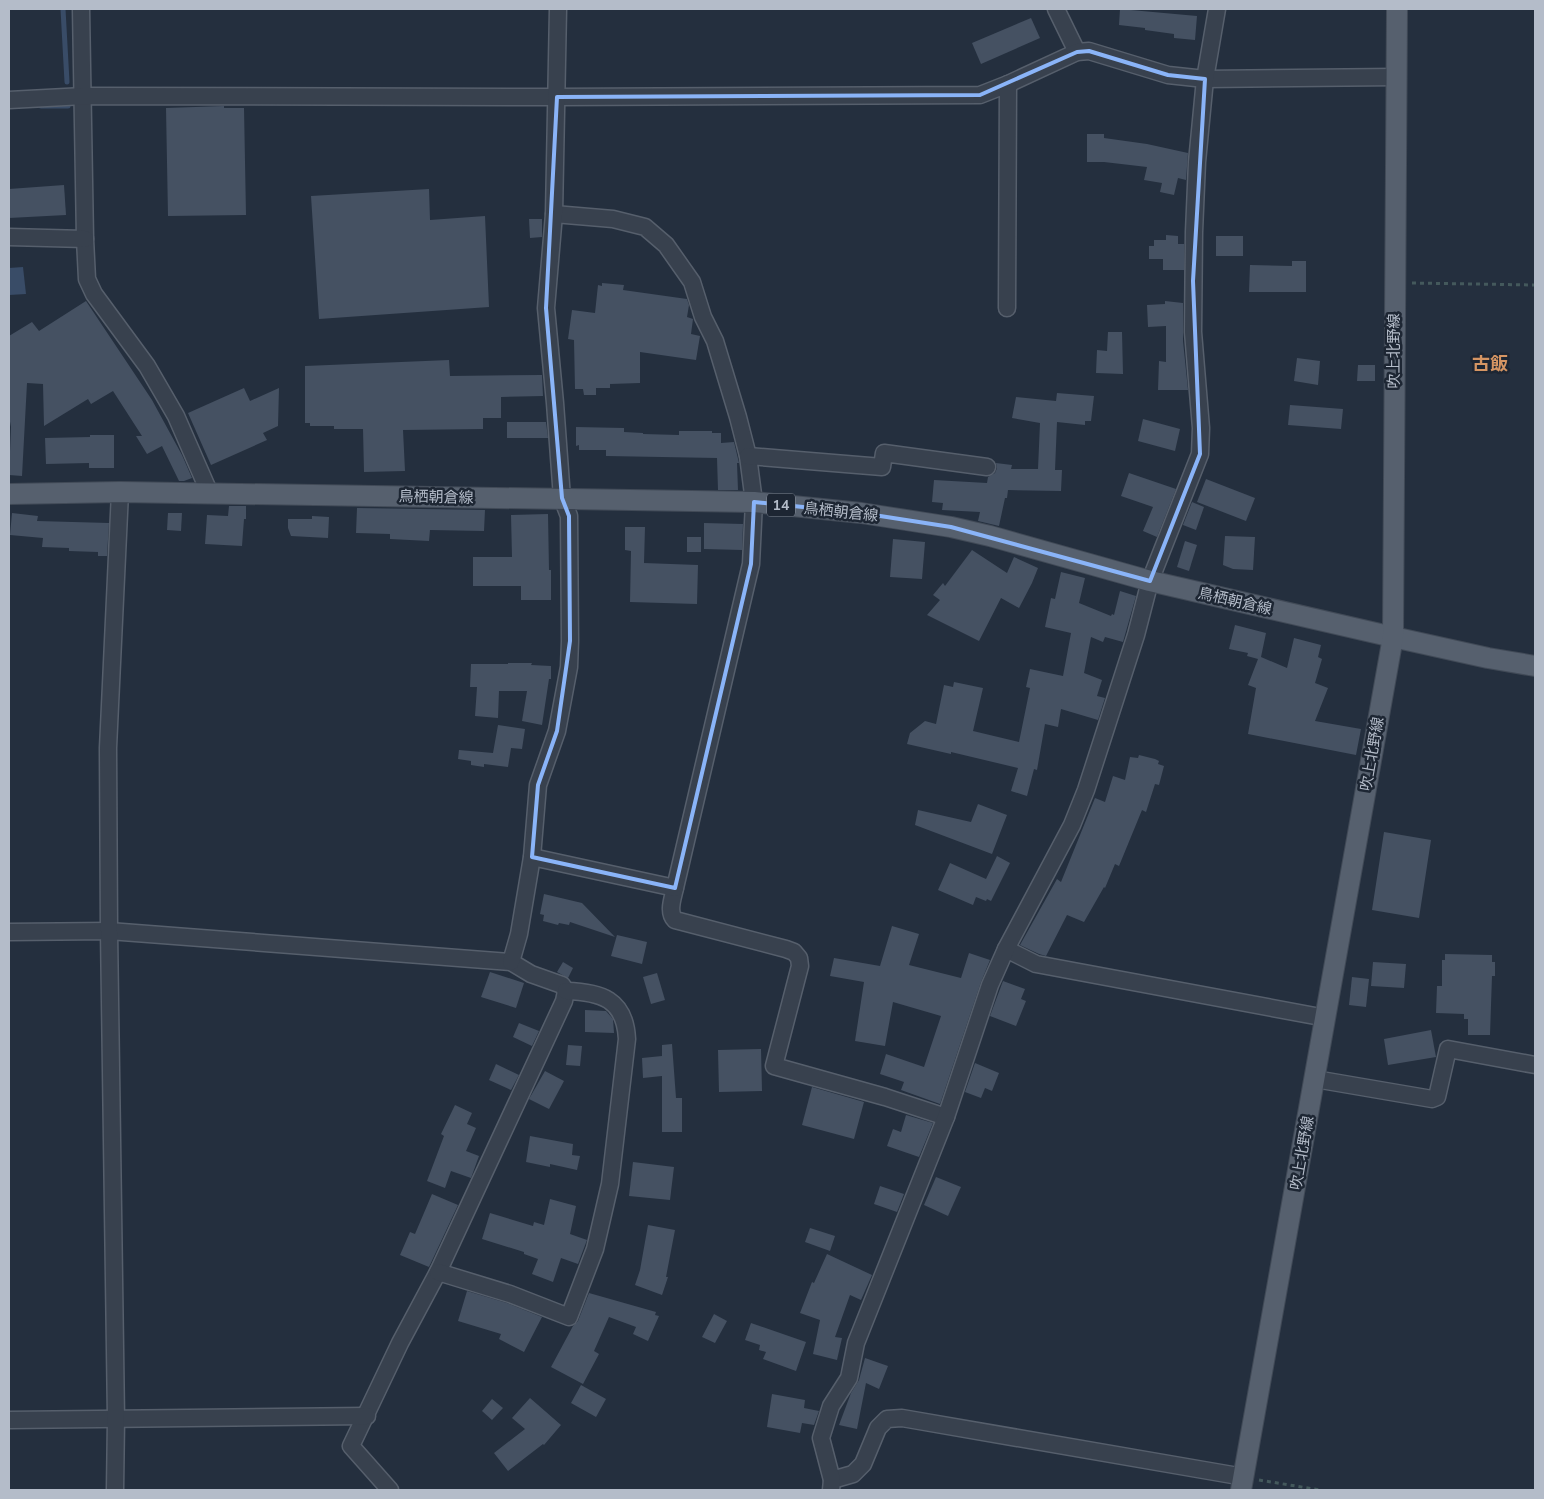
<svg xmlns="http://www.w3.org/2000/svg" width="1544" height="1499" font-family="'Nunito Sans','Noto Sans JP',sans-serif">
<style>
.water{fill:#394c67}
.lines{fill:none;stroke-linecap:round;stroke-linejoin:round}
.stream{stroke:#394c67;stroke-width:5}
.building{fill:#455162}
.minor-casing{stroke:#565f6c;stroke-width:19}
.major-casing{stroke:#414a57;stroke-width:22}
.path{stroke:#44595c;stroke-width:3;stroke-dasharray:4 4;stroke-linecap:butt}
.minor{stroke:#38414e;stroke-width:16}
.major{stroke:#56606e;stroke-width:20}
.marked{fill:none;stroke:#8ab4f8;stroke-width:4;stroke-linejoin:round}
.labels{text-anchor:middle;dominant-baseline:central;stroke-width:5;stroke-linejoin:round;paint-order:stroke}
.shield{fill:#1d2633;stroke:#878f9c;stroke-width:1}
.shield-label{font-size:14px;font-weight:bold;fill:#b4bcc9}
.street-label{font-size:15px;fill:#b4bcc9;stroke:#1d2633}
.quarter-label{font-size:18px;font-weight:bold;fill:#d59563;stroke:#1d2633}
</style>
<rect width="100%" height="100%" fill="#242f3e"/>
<polygon class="water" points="23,267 26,294 9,295 9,268"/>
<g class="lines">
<g class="stream">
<polyline points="63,9 67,82"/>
<polyline points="41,106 68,106"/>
</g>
</g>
<g class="building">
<polygon points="1120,9 1197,16 1195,40 1174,38 1174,34 1145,30 1145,28 1119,25"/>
<polygon points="1031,18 1040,38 981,64 972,43"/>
<polygon points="224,106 224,108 244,108 246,215 168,216 166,108"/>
<polygon points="1087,134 1104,134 1104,138 1147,144 1188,153 1186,180 1178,178 1174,195 1160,192 1162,183 1144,180 1147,167 1104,162 1087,162"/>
<polygon points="64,185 66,215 9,218 9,189"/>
<polygon points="429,189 430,220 485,216 489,307 319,319 311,196"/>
<polygon points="529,219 542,219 542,237 530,238"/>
<polygon points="1166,235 1178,236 1178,244 1184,244 1184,270 1163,270 1163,259 1149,259 1149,246 1154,246 1154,240 1166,240"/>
<rect x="1216" y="236" width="27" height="20"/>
<polygon points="1292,261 1306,261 1306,292 1249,292 1250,265 1292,266"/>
<polygon points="602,283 624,285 623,290 687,299 689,305 687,317 693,319 691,334 700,336 696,360 640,352 640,383 610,384 610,388 596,388 596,395 584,395 583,389 575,389 574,340 568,339 572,310 595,313 598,285 602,286"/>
<polygon points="86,301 152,400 182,455 192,478 184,481 179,481 162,446 147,454 136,436 142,436 113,391 91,404 88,399 44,426 43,384 27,383 22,476 9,475 11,427 9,416 9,336 32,322 39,331"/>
<polygon points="1165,301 1183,303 1183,341 1188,390 1158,390 1159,361 1166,362 1166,326 1148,327 1147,305 1165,304"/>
<polygon points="1108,332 1122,332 1123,374 1096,373 1097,350 1107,351"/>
<polygon points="1297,358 1320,361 1318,385 1294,381"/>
<polygon points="449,360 450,376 542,375 543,396 501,397 501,418 483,418 483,429 403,430 405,471 364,472 363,429 334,429 334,426 310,426 310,423 305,423 305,366"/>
<polygon points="1358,365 1375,365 1375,381 1357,381"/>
<polygon points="244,388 250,401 279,388 278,426 263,433 267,440 211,465 188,413"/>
<polygon points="1057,393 1094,396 1091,421 1085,421 1085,425 1057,422 1055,470 1062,470 1061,491 1008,490 1007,498 1005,498 999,526 978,521 980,512 942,510 943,503 932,502 934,480 987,483 988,477 995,473 997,468 996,463 1012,465 1011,469 1038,469 1040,423 1012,418 1016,397 1056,401"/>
<polygon points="1290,405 1343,409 1341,429 1288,425"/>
<polygon points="1143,419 1180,429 1175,451 1138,441"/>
<polygon points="507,422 546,422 548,438 507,438"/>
<polygon points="576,427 624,428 624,432 643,433 643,434 679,435 679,431 712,431 712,433 721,433 721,443 734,442 739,463 737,463 738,490 718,490 717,458 606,456 606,450 579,450 579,445 576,446"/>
<polygon points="90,435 114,435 114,468 89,468 89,463 46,464 45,438 90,437"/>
<polygon points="1129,473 1176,489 1157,537 1143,531 1153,507 1121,496"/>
<polygon points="1206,479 1255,498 1246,521 1197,502"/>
<polygon points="1192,502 1204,507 1196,530 1183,525"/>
<polygon points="229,506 246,506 246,519 244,519 242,546 205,544 207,515 228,516"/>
<polygon points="357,508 485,510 484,531 430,530 429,541 390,539 390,534 356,533"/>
<polygon points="12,513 38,516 37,521 109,523 107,556 98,556 98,552 69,551 69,548 42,547 43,538 10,535"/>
<polygon points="168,513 182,513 181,531 167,530"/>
<polygon points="548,514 549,570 551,570 551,600 521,600 521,586 473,586 473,557 512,557 511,515"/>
<polygon points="312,516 329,517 328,538 291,536 288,528 288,519 312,519"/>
<polygon points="704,523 743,524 742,550 704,549"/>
<polygon points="625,527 645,527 644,563 698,565 697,604 630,602 631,551 625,550"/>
<polygon points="1225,536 1255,537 1253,570 1233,569 1223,565"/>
<rect x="687" y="537" width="14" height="15"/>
<polygon points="893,539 925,542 922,579 890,577"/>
<polygon points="1185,541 1197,545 1189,571 1177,567"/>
<polygon points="972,550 1007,573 1014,557 1038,568 1032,583 1019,608 1001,598 979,641 927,615 940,600 933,595 943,583 945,586"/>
<polygon points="1061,572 1085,578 1079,603 1111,616 1112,614 1114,615 1120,591 1136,596 1123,642 1105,637 1103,642 1091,637 1084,673 1102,680 1097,696 1105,698 1098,720 1061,709 1058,727 1045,724 1037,770 1034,769 1027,796 1011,791 1018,768 951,752 951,754 907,744 910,733 925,721 936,724 944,685 953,687 954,682 983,688 973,731 1019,742 1030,688 1026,687 1030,669 1063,676 1071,633 1045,627 1051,598 1055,599"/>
<polygon points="1235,625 1266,633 1261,657 1287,668 1294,638 1321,645 1318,657 1322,659 1315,683 1328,688 1315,721 1361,729 1356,755 1248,734 1256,688 1248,685 1258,659 1247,656 1248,653 1229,649"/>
<polygon points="508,663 532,663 531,665 551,666 551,679 549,679 542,725 522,721 527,691 499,691 498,718 475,716 477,687 470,687 471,664 508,664"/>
<polygon points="498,725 525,729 522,749 511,748 508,767 484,764 484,767 471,765 471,761 458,759 459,750 493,753"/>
<polygon points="1139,755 1155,759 1159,761 1158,764 1164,766 1159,785 1155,784 1146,812 1142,810 1119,866 1115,864 1105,888 1104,887 1084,922 1067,915 1046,956 1039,954 1020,945 1057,879 1061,882 1095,798 1105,802 1113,776 1125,780 1130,757 1138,758"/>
<polygon points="978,804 1007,815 992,854 915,825 918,810 971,822"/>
<polygon points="1384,832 1431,840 1419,918 1372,910"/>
<polygon points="997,856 1010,863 991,901 987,899 986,901 976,897 973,905 938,890 950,863 986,879"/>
<polygon points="544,894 582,903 615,937 570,922 569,925 559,923 558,925 543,921 544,915 540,914"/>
<polygon points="892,926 919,934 909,965 961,978 969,953 990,960 981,982 940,1104 901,1090 904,1082 880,1074 886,1054 924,1067 941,1016 893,1002 885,1046 855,1041 864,982 830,976 834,958 880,966"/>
<polygon points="617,935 647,942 642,964 611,956"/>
<polygon points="1445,954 1492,955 1492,962 1495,962 1495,976 1492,976 1490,1035 1468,1035 1468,1019 1464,1019 1464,1014 1436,1013 1437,986 1442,986 1442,960 1445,960"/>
<polygon points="563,962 573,968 568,978 557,972"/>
<polygon points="1373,962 1406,964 1404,988 1371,986"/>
<polygon points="490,972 524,983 516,1008 481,997"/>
<polygon points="657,973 665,1000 651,1004 643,977"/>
<polygon points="1352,977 1369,979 1366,1007 1349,1005"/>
<polygon points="1003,981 1025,989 1021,999 1026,1001 1016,1026 990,1016"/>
<polygon points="585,1010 606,1011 613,1019 614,1033 585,1032"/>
<polygon points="519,1023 539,1031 532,1046 513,1037"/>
<polygon points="1431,1030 1436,1057 1388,1065 1384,1039"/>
<polygon points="672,1044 676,1098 682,1098 682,1132 662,1132 662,1076 643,1078 642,1058 662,1056 662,1045"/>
<polygon points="568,1045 582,1046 580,1066 566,1065"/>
<polygon points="761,1049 762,1091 719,1092 718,1050"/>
<polygon points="975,1063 999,1073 992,1091 985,1088 981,1098 965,1092"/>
<polygon points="496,1064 519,1075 511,1090 489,1080"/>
<polygon points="545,1071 564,1081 549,1109 529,1099"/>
<polygon points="812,1087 864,1102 854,1139 802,1125"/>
<polygon points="455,1105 472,1113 467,1124 476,1128 466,1151 479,1156 471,1178 451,1171 445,1188 427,1181 444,1136 441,1134"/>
<polygon points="906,1115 933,1123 919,1157 887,1146 893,1129 901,1132"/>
<polygon points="530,1136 573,1144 572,1155 580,1156 577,1170 550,1164 550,1167 526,1162"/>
<polygon points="633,1162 674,1167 670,1200 629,1196"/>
<polygon points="936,1177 961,1187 948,1216 924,1205"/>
<polygon points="880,1186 904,1194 897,1212 874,1204"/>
<polygon points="432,1194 458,1205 429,1267 400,1255 410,1232 415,1234"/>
<polygon points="550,1199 576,1206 570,1234 587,1240 578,1264 561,1258 553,1282 532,1274 538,1259 524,1254 524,1252 482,1239 490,1213 533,1226 534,1222 544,1225"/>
<polygon points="648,1225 675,1230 666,1277 668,1277 662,1295 635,1285 640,1270"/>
<polygon points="810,1228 835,1236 830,1251 805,1242"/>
<polygon points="827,1254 872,1275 861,1300 850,1295 835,1337 842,1338 837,1360 813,1354 820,1320 800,1313 812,1282 814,1283"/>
<polygon points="467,1291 507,1303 542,1317 524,1352 499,1339 501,1334 458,1321"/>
<polygon points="589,1293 656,1312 655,1315 659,1316 648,1341 633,1334 636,1327 609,1317 594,1351 599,1354 583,1384 551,1367 573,1326 578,1321"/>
<polygon points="714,1314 727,1321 715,1343 702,1337"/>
<polygon points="751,1323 806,1342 796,1371 763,1359 766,1352 759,1350 760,1345 745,1340"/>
<polygon points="865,1358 888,1366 879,1389 866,1383 857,1429 839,1425 851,1393 859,1380"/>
<polygon points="581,1385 606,1399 596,1417 571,1403"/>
<polygon points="772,1394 805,1400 804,1408 819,1411 814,1425 802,1423 800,1433 767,1427"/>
<polygon points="530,1398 561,1425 544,1445 543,1444 508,1471 494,1453 525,1429 512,1418"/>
<polygon points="492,1399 503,1408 492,1420 482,1411"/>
</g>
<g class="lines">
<g class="minor-casing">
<g id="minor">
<polyline points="81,9 85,239 87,279 94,294 147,366 176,416 210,494"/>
<polyline points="1056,9 1077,52"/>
<polyline points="9,100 84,96 557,97 980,95 1008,84 1077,52 1089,51 1168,75 1205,79 1397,77"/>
<path d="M554 214 613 219 645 227 666 245 692 282 703 317 715 341 738 417 748 456 754 502 751 564 675 888C673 898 667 912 675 920L786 949 794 952 799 958 800 966 774 1066 885 1097 946 1117"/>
<polyline points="9,237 85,239"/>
<polyline points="1007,308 1008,84"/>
<polyline points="748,456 882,467 884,453 987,467"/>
<polyline points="532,857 675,888"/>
<polyline points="9,932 109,931 511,962 531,974 562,985 566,991 564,1001 438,1272 400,1343 351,1446 390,1490"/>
<polyline points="1006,949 1036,964 1326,1018"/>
<polyline points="511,962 519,934 532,857 538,785 557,731 569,667 570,641 569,516 562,498 555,403 546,308 554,214 558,9"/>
<polyline points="1315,1079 1432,1099 1437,1097 1448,1049 1535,1065"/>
<path d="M438 1272 510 1294 569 1317 595 1249 610 1184 627 1039C625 999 601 992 566 991"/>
<polyline points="9,1420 367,1416"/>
<polyline points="832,1480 853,1474 863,1464 878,1428 887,1419 902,1418 1244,1477"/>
<polyline points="115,1490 116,1419 109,931 108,748 120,492"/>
<polyline points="831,1490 832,1480 821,1438 831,1406 849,1378 856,1343 946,1117 990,985 1006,949 1072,825 1086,790 1136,635 1150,581 1200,454 1201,428 1193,332 1194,232 1197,162 1205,79 1217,9"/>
</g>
</g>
<g class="major-casing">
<g id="major">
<polyline points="9,494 120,492 754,502 861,513 951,527 990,536 1150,581 1393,637 1488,658 1535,666"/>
<polyline points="1241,1490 1393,637 1397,9"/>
</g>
</g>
<g class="path">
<polyline points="1412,283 1535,285"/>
<polyline points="1259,1480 1320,1490"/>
</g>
<use href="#minor" class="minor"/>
<use href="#major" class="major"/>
</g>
<path class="marked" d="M1089 51 1168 75 1205 79 1193 281 1200 454 1150 581 951 527 861 513 754 502 751 564 675 888 532 857 538 785 557 731 570 641 569 516 562 498 546 308 557 97 980 95 1077 52Z"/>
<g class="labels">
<rect class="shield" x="767" y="493.5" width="28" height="23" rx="4"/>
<g class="shield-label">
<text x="781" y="505">14</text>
</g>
<g class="street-label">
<text transform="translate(1394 351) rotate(-90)">吹上北野線</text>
<text transform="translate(436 497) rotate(1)">鳥栖朝倉線</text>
<text transform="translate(841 512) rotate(6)">鳥栖朝倉線</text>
<text transform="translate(1235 601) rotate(13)">鳥栖朝倉線</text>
<text transform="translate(1372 754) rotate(-80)">吹上北野線</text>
<text transform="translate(1302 1153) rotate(-80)">吹上北野線</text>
</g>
<g class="quarter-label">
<text x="1490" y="364">古飯</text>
</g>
</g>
<rect width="1544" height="1499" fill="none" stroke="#b4bcc9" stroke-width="20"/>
</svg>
